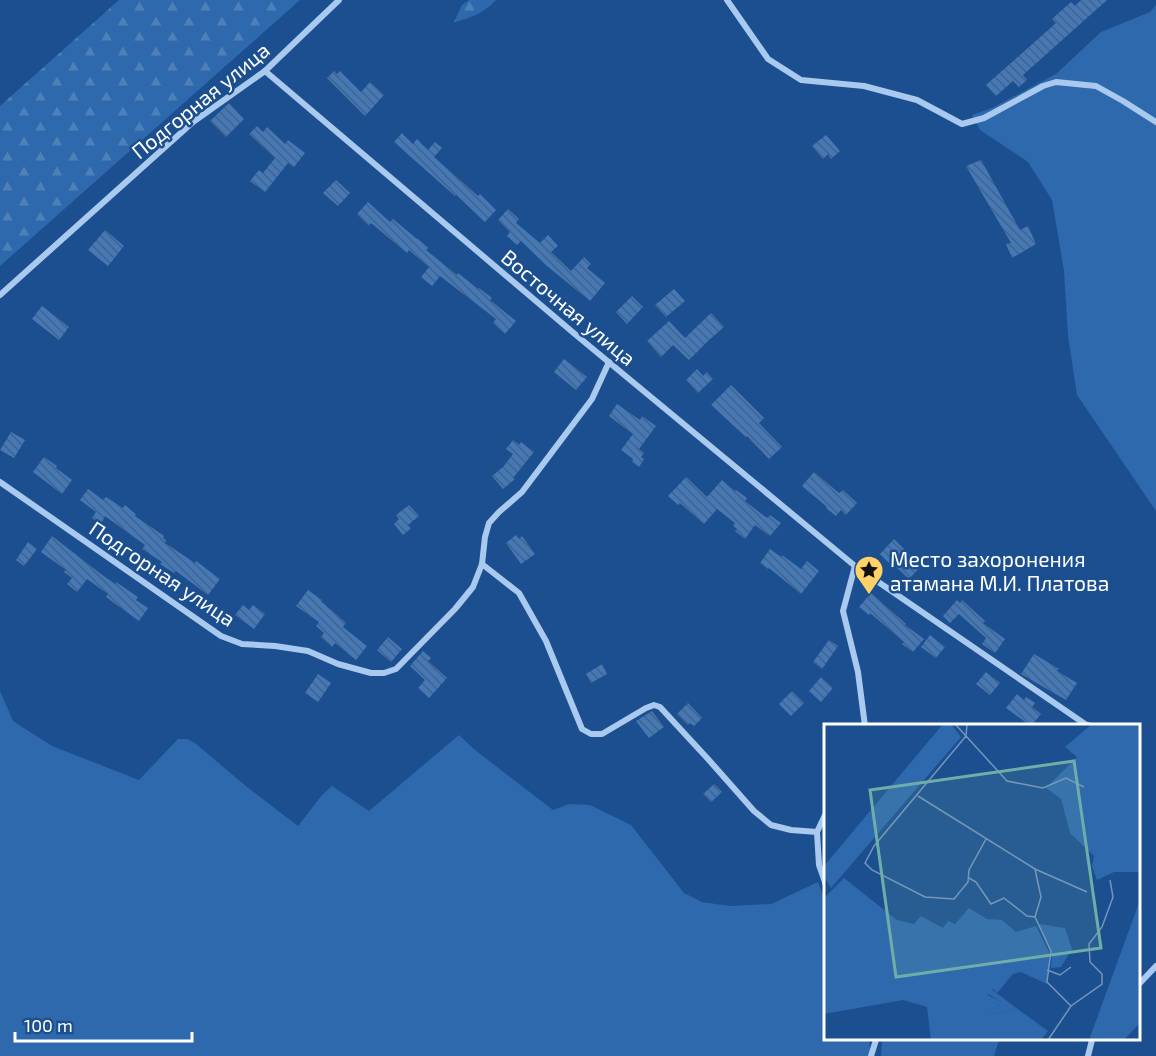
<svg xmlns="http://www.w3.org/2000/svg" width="1156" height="1056" font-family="'Exo 2',sans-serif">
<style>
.green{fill:#2e69ad}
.forest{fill:url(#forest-firs)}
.building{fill:url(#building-back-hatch)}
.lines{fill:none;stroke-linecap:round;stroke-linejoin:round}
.street{stroke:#a9c9ee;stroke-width:6}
.labels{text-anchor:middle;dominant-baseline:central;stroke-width:5;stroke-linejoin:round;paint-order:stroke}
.street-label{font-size:21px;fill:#fff;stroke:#1b4f8f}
.poi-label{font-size:21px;fill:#fff;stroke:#1b4f8f;text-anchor:start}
.inset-road{fill:none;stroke:#7695bc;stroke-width:1.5}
.view{fill:#6fada8;fill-opacity:0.15;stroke:#6fada8;stroke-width:3}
.inset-edge{fill:none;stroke:#fff;stroke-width:3}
</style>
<defs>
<pattern id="forest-firs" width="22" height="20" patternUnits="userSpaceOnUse" patternTransform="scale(1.5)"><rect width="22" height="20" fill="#2e69ad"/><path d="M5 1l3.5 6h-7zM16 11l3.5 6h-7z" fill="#4d80b9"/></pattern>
<pattern id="building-back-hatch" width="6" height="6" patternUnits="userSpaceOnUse" patternTransform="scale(1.5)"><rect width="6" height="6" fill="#4478b7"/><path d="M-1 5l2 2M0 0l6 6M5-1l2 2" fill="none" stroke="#486282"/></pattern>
</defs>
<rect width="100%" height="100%" fill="#1b4f8f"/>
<g class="green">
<polygon points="1156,5 1156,511 1077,395 1068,336 1064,271 1052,200 1028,162 980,130 972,115 992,108 1056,74 1101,32 1150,12"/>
<polygon points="0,691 13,721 52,746 139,780 178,739 187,739 195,743 247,787 298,826 322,795 332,786 369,811 459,735 475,750 553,810 569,804 590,805 631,825 684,893 702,902 730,906 771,904 818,882 826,904 826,1040 869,1040 870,1049 869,1056 0,1056"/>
<polygon points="882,1040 999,1040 994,1056 881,1056"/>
</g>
<g class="forest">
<polygon points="119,0 300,0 0,266 0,106"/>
<path d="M469 0H496C484 13 471 18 454 22L462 5Z"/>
</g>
<g class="building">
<polygon points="1081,0 1107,0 1023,75 1027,80 1019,87 1013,81 996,96 986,85 1056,23 1052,19 1071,2 1075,6"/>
<polygon points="334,71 337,74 340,71 361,92 370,82 384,95 365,116 327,78"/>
<polygon points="229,103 244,119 226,137 210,121"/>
<polygon points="257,126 263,132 267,127 285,144 288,140 305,153 294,167 288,163 265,192 250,181 259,170 263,173 275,158 249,134"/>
<polygon points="402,133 413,144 417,139 428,150 435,142 442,148 434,157 478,196 480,194 496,210 485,222 456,195 455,196 394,142"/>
<polygon points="826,135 840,151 831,159 828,154 823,159 812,146"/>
<polygon points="981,160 1020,230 1028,226 1036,244 1012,258 1006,244 1011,243 966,166"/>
<polygon points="336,180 350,193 338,206 323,193"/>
<polygon points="368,202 390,222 393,219 417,239 417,238 429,248 426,250 457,275 458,273 478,289 479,288 492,298 490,300 516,321 505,334 493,323 496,319 440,276 432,286 421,277 429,267 409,250 407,253 371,223 369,226 357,214"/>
<polygon points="508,209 519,219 516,223 540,243 548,235 558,246 551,252 571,271 584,257 591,264 587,268 605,283 590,301 547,266 521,241 517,245 507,236 510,232 498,220"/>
<polygon points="105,230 124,246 108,266 88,250"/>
<polygon points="674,289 685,301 666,317 655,305"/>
<polygon points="632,296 643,307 627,324 616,312"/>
<polygon points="42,306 69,327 59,340 32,319"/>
<polygon points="711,313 724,327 709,340 689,360 673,345 661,357 647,341 669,321 685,338"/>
<polygon points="564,359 587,377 576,390 554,372"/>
<polygon points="697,369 703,376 707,372 713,379 698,393 686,380"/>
<polygon points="731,385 764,418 759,423 782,447 769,459 747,436 746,437 711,405"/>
<polygon points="617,404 640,420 642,416 656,426 639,449 644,453 641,457 644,459 639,467 632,462 633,459 621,450 633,434 609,416"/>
<polygon points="11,432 25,440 14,458 0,450"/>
<polygon points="513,440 519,445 521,442 534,452 513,478 515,479 503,489 492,476 503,467 513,454 506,449"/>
<polygon points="44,457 57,466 56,468 72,480 62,494 33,472"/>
<polygon points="814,472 839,493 843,490 857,503 846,515 841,510 836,516 826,508 827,507 802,486"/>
<polygon points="686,477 707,497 722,480 735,491 736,490 747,498 745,501 767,518 770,515 781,523 770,536 755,525 745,539 735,531 737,529 733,526 735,523 717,509 704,524 680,503 678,505 668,496"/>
<polygon points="88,489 103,500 106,497 123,508 125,505 136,514 135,516 164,536 163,538 166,540 165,543 195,563 196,561 220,579 208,595 176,571 174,573 160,564 162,562 142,549 145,545 105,516 101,524 92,518 96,512 80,500"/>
<polygon points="409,505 419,516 408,525 411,528 403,535 394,524 399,519 396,515"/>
<polygon points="516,535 519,539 522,536 535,554 521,564 506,543"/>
<polygon points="52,536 101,574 115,584 116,582 138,597 136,600 148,608 139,621 106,597 108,594 87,579 77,592 67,584 72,578 64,572 66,570 41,552"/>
<polygon points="894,539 910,555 911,554 923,564 909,579 893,564 892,566 880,554"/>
<polygon points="28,542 37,549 24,566 16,560"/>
<polygon points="770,549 781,557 782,555 801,569 807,561 819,571 801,594 769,568 768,569 760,563"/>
<polygon points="308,590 322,600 321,601 346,623 343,627 367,646 356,660 335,643 332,647 321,637 324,633 316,626 319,622 296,606"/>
<polygon points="871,593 906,624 905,625 924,639 913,652 902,644 904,642 870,613 869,615 859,607"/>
<polygon points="957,600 960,603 962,600 985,621 983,623 1005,639 995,653 982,644 986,638 959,614 950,623 943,616"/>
<polygon points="243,605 249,610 253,605 265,614 254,629 235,615"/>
<polygon points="930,635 945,647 936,658 921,647"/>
<polygon points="388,637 402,649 391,662 377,650"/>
<polygon points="829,640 838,646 822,669 813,662"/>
<polygon points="423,651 431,658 428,661 447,678 429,698 418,688 425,680 410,666"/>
<polygon points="1034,654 1059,669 1057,671 1077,683 1066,700 1021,674"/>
<polygon points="602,664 607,674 591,683 586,674"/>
<polygon points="986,672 1000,683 990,695 976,684"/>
<polygon points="318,674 331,683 318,702 305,693"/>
<polygon points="821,677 833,688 821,702 809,691"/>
<polygon points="792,691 804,703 791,716 779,704"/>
<polygon points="1017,694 1024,700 1026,697 1035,703 1032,707 1041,714 1031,726 1006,708"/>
<polygon points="688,703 702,718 694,726 690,723 688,725 677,714"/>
<polygon points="652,711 664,727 649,738 636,721"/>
<polygon points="714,784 722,792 711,802 703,794"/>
</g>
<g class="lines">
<g class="street">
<polyline points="727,0 768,59 801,80 864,86 917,100 962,124 984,118 1043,86 1056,82 1096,86 1123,101 1156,122"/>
<polyline points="265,71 576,335 855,566 1085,724 1091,726"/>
<polyline points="0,295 193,122 265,71 339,0"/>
<polyline points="0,482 221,636 242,644 275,646 308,651 338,664 371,673 384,673 396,669 455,609 473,587 482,564 485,537 489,523 499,512 522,492 592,399 609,362"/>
<polyline points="482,564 519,593 546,641 582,729 591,734 602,734 646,708 654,705 660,707 708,759 754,811 771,825 791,830 817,832"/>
<polyline points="855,566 843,611 858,672 865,726"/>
<polyline points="826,813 817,832 819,865 826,885"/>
<polyline points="1140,983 1156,966"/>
<polyline points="871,1056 876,1040"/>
<polyline points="1088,1056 1092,1040"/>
</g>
</g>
<defs>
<g id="sight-pin" transform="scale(1.5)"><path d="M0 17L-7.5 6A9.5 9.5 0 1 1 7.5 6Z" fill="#ffd166" stroke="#1b4f8f"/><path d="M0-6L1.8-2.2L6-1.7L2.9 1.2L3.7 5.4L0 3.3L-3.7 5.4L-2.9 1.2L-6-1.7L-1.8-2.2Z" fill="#111"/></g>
</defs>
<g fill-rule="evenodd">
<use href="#sight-pin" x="869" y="570"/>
</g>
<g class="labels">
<g class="street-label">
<text transform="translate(200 100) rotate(-39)">Подгорная улица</text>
<text transform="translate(569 307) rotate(40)">Восточная улица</text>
<text transform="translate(163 573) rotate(34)">Подгорная улица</text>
</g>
<g class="poi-label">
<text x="890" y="558">Место захоронения<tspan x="890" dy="24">атамана М.И. Платова</tspan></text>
</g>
</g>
<g transform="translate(824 724)">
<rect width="316" height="316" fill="#1b4f8f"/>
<path d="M268 0H316V148H290L273 156 268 142 270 132 246 109 237 75 222 64 253 33 241 23ZM20 154 73 196 90 200 97 192 119 204 124 197 131 200 145 184 163 195 178 196 192 208 212 202 226 230 223 260 197 248 189 250 173 269 169 265 164 271 177 278 175 282 156 291H170L191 283 224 307 217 316H107L103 283 79 276 0 290V174ZM316 176V299L300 316H265ZM215 200 241 204 248 225 237 243 227 244 228 233Z" fill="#2e69ad"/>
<path d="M119 0H127L137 13 7 164 0 152V142ZM167 265 191 283 170 291H154L175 282 177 278 163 269Z" fill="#2e69ad"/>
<path class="inset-road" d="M131 0 183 57 219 64 242 54 260 63M143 0 142 12 50 122 41 139 48 146 101 173 130 175 144 158 145 146 162 115M94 72 211 145 263 168M211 145 217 173 211 193 227 227 223 258 247 282M145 154 152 158 167 180 180 174 203 192 211 193M223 246 236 251 247 243M224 316 247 282 278 260V250L266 238 265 220 278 203 289 173 286 156"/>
<path class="view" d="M250 37 277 224 72 253 46 66Z"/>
<rect width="316" height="316" class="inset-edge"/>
</g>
<path d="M15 1032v9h177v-9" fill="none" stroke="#ffffff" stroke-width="3"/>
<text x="24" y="1032" font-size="18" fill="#ffffff" stroke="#1b4f8f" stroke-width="4.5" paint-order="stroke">100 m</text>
</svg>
